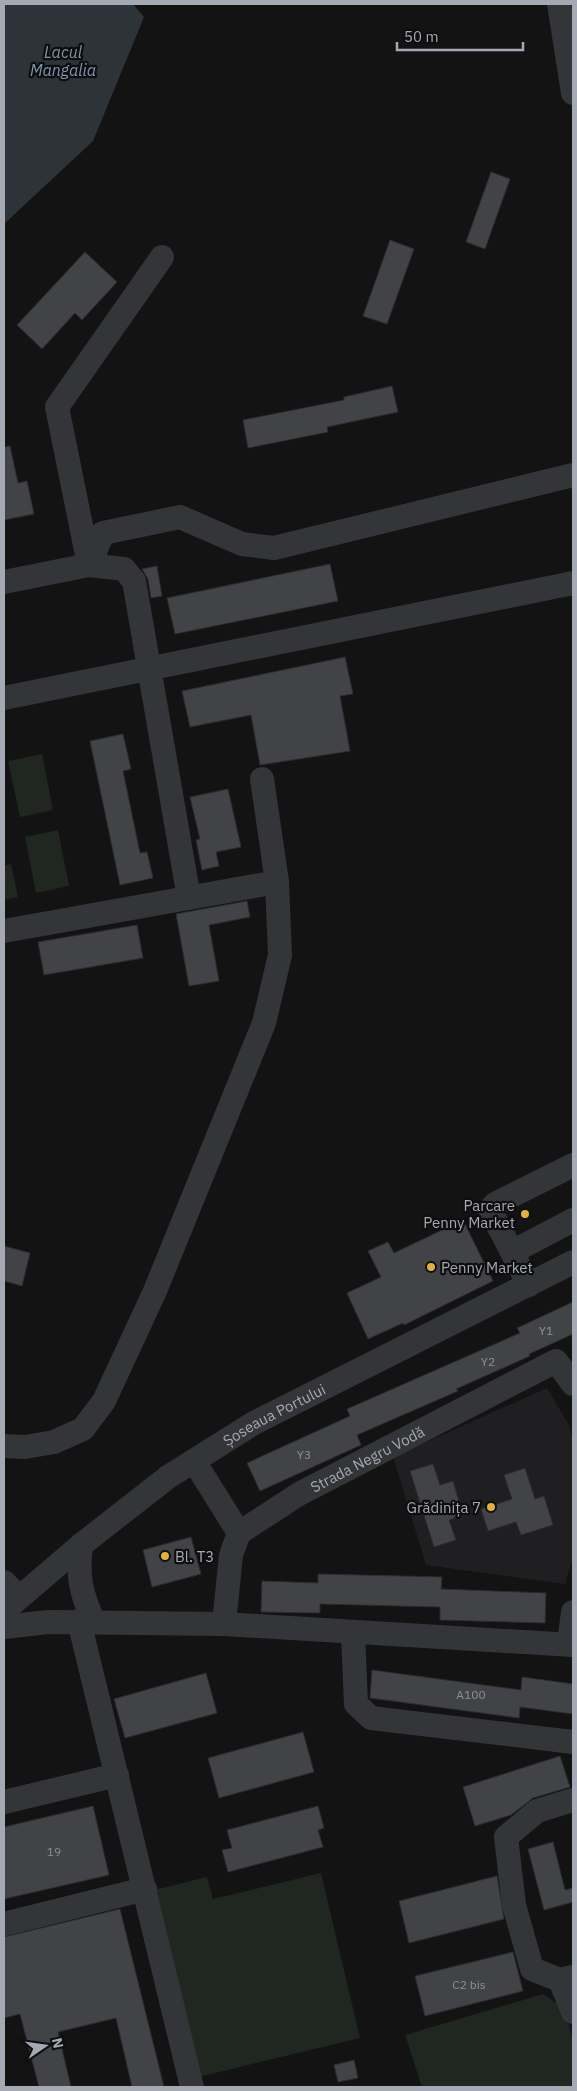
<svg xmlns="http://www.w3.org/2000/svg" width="577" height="2091" font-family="'IBM Plex Sans',sans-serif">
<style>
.built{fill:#1f1f21}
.green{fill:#1f2720}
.water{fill:#2c3339}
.building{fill:#424347;stroke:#2d2d30}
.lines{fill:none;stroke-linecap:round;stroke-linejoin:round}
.minor{stroke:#343539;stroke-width:24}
.poi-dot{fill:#e5b03a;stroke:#0e0e0f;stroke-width:2}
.labels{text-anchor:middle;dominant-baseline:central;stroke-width:4.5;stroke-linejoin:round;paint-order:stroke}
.number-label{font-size:12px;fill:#8c9099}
.poi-label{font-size:15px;fill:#a5a9b4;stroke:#0e0e0f;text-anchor:end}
.street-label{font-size:15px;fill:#a5a9b4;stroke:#0e0e0f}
.water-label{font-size:16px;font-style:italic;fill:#7e96ad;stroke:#0e0e0f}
</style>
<rect width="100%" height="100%" fill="#131314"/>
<polygon class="built" points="547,1388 569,1425 573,1440 573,1558 565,1584 426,1565 393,1457"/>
<g class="green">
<polygon points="42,754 53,810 20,817 8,761"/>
<polygon points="58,830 69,886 36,893 25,837"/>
<polygon points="11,864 18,897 4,900 4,866"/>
<polygon points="321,1873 360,2038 194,2078 150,1891 207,1877 213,1899"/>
<polygon points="543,1994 564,2008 573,2040 573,2087 422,2087 405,2035"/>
</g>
<polygon class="water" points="4,4 133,4 144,17 93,141 4,224"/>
<g class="building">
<polygon points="491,172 510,179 485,249 466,242"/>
<polygon points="390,240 414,249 387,324 363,316"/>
<polygon points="85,252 117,282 82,320 75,313 42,349 17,325"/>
<polygon points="392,386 398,412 327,427 328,432 248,448 243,420 344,400 344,397"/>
<polygon points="10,446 18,483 27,481 34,514 4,520 4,447"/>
<polygon points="330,564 338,601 175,634 167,598"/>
<polygon points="157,566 162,596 151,598 148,579 142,569"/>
<polygon points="345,657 353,694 340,696 350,751 260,765 251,715 190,727 182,691"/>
<polygon points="123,734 131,769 123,771 140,853 147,852 153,878 120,885 90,741"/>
<polygon points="228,789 241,847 216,852 219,866 202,870 196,840 200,839 190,797"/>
<polygon points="247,901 250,917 209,925 219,981 189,986 176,914"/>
<polygon points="137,925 143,958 44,975 38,942"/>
<polygon points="463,1220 493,1281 404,1325 403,1323 368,1339 347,1293 381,1277 368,1251 388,1242 394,1253"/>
<polygon points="4,1246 30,1253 22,1286 4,1281"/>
<polygon points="573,1302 573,1334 529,1354 530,1356 456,1389 458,1391 357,1435 361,1445 260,1491 247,1463 350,1416 347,1409 520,1333 517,1328"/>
<polygon points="433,1464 440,1485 453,1481 463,1515 449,1520 456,1540 434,1547 410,1471"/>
<polygon points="525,1468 535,1499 544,1496 553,1525 521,1535 516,1522 488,1531 481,1509 512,1499 504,1475"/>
<polygon points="191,1537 201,1574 152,1587 143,1550"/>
<polygon points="318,1574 442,1577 441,1589 546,1593 545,1623 440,1620 440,1607 320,1604 320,1613 261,1612 262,1581 318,1583"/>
<polygon points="372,1670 521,1690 522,1677 573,1684 573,1714 520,1707 519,1718 370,1698"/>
<polygon points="206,1673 217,1713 125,1738 114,1699"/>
<polygon points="303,1732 314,1772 219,1798 208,1758"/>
<polygon points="560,1756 570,1787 533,1798 511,1815 475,1826 463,1787"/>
<polygon points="93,1806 109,1875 4,1899 4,1827"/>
<polygon points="318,1806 324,1828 318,1830 323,1847 228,1872 222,1850 232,1848 227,1830"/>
<polygon points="553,1842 565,1890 573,1888 573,1902 544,1910 528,1849"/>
<polygon points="497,1876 504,1919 409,1943 399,1901"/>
<polygon points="120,1909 164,2087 132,2087 116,2018 58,2032 71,2087 39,2087 20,2014 4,2018 4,1937"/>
<polygon points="513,1952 523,1991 425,2016 415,1976"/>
<polygon points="354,2060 358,2078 338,2082 334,2065"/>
</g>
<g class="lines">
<g class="minor">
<polyline points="559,4 573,93"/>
<polyline points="162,257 57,407 89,565 124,569 134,581 189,898"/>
<polyline points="4,582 89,565 103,533 180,517 242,544 274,548 573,475"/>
<polyline points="4,698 573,583"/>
<polyline points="4,931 277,882"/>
<polyline points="512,1252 490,1210 495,1204 573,1165"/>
<polyline points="529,1285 512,1252 573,1220"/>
<polyline points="4,1446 25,1447 54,1442 83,1429 104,1401 155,1291 264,1023 280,955 277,882 262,779"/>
<polyline points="194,1461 239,1533"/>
<path d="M81 1545C77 1577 81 1592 93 1621"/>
<polyline points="4,1582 19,1597"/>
<path id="s1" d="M4 1611 81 1545 168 1477 254 1423 573 1262"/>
<polyline points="79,1621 192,2087"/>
<path id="s2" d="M224 1624 231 1555 239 1533 299 1494 556 1361 573 1384"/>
<polyline points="4,1627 48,1622 224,1624 573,1645"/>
<polyline points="353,1633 356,1704 371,1718 573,1742"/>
<polyline points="569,1644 573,1612"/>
<polyline points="573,1800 537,1811 506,1837 514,1905 532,1969 560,1980 573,1977"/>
<polyline points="4,1802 117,1775"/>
<polyline points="4,1924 145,1889"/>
<polyline points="560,1980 573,2012"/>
</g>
</g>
<g class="poi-dot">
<circle cx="525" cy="1214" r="5"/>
<circle cx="431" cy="1267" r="5"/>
<circle cx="491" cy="1507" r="5"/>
<circle cx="165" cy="1556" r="5"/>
</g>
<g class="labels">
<g class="number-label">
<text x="546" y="1330">Y1</text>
<text x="488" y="1361">Y2</text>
<text x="304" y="1454">Y3</text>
<text x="471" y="1694">A100</text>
<text x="54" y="1851">19</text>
<text x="469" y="1984">C2 bis</text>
</g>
<g class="poi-label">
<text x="515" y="1205">Parcare<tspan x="515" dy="17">Penny Market</tspan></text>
<text x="441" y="1267" text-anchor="start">Penny Market</text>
<text x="481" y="1507">Grădinița 7</text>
<text x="175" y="1556" text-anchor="start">Bl. T3</text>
</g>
<g class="street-label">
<text stroke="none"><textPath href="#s1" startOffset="335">Șoseaua Portului</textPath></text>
<text stroke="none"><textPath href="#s2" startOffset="241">Strada Negru Vodă</textPath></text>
</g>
<g class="water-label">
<text x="63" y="52">Lacul<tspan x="63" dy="18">Mangalia</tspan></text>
</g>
</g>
<rect width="577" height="2091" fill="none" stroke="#a5a9b4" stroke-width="10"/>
<g transform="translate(45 2046) rotate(77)" stroke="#0e0e0f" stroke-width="4" paint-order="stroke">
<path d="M0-4L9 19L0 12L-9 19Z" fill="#a5a9b4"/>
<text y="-8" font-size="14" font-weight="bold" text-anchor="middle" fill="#a5a9b4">N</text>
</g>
<path d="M397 42v8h126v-8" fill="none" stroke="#a5a9b4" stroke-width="2.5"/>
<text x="404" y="42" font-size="15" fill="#a5a9b4" stroke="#0e0e0f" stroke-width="4" paint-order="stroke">50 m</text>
</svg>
